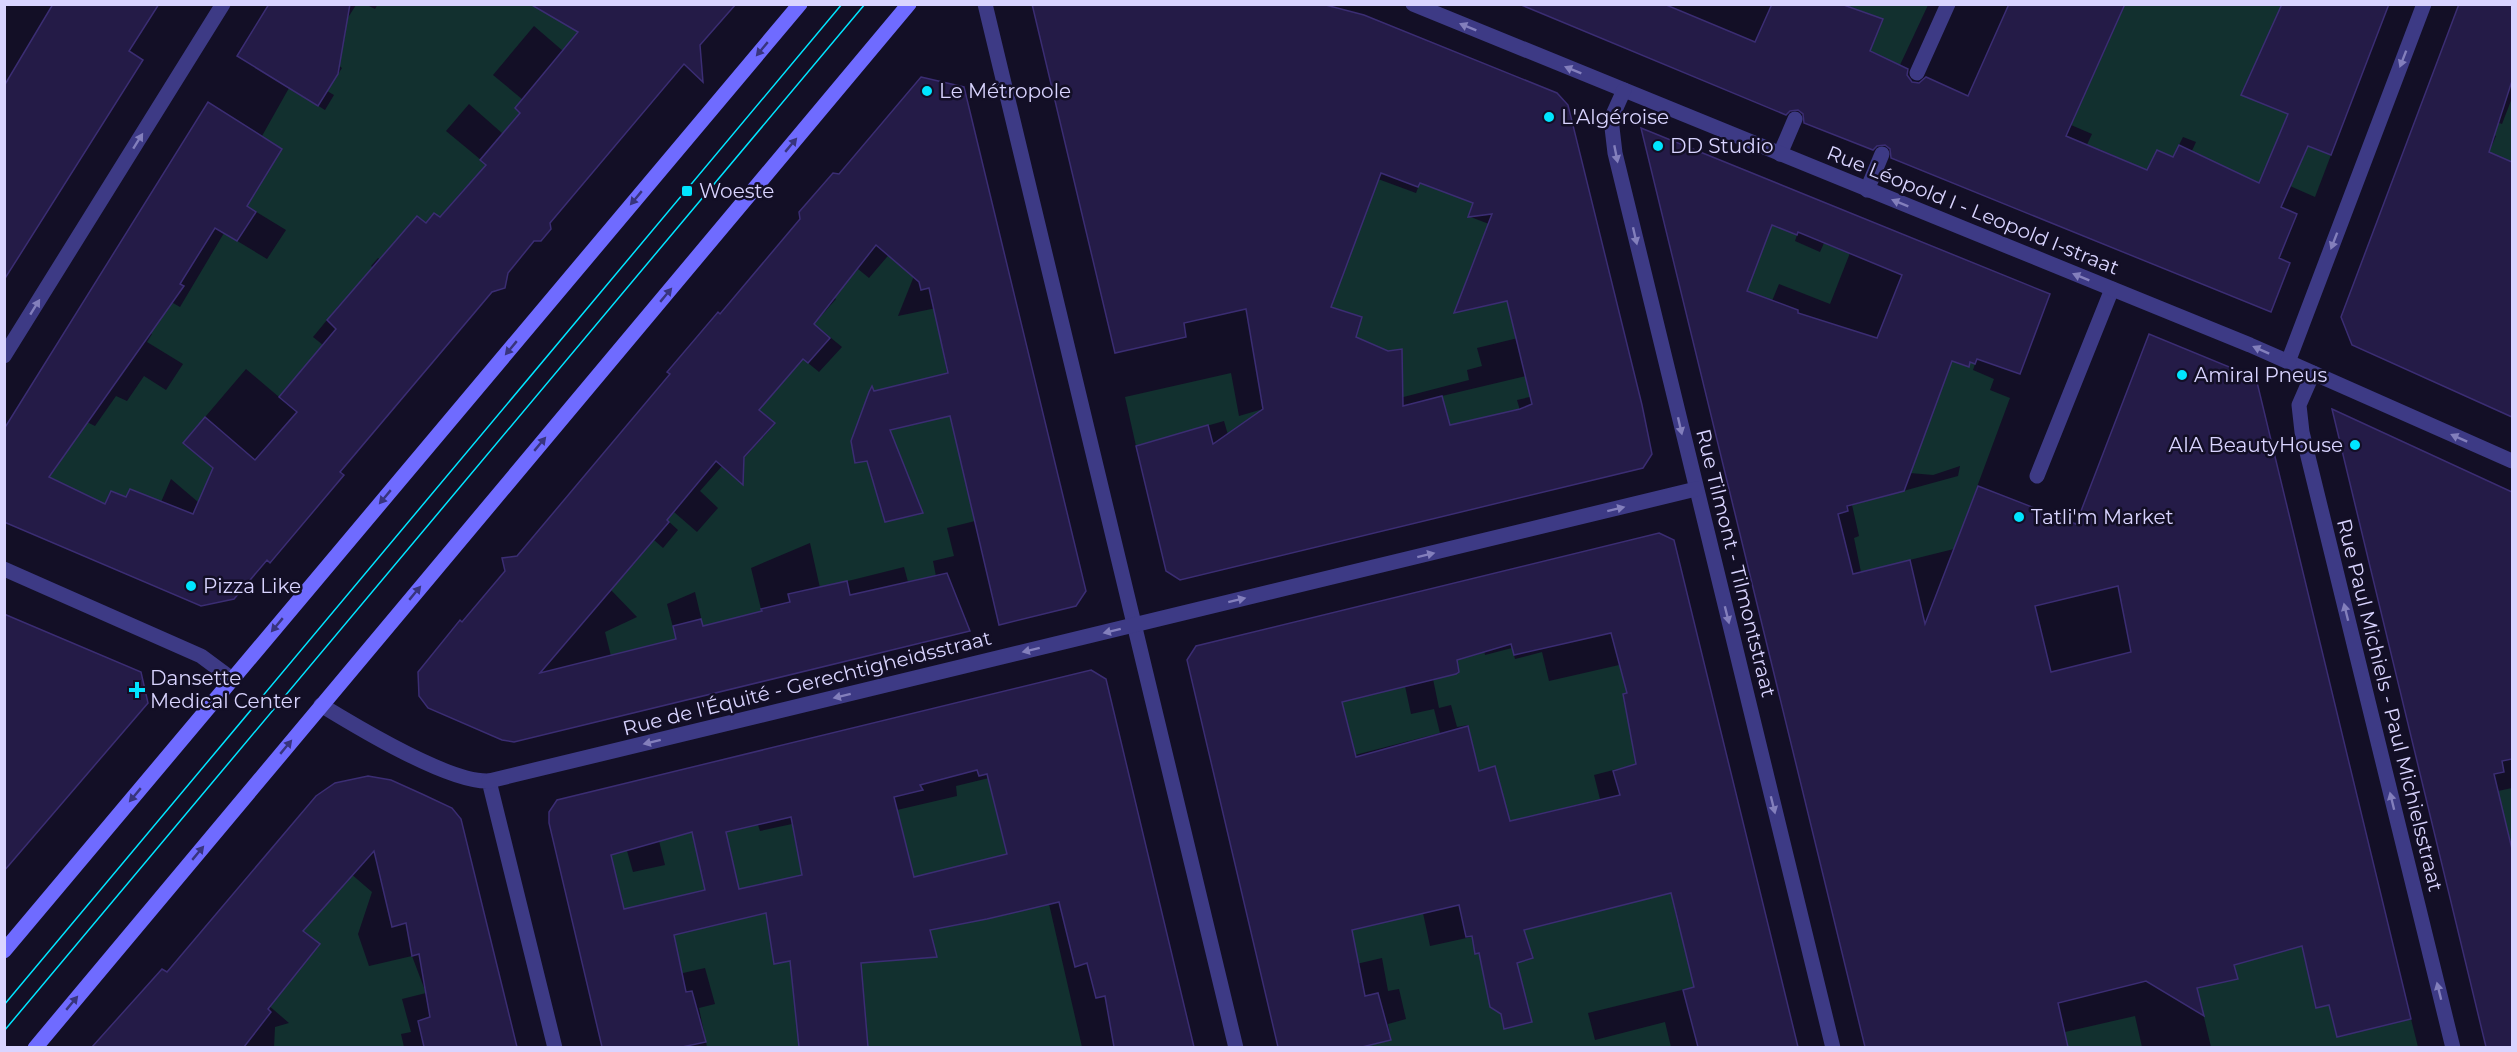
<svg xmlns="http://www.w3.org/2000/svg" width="2517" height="1052" font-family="Montserrat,sans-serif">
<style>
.green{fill:#12302f}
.building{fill:#241b47;stroke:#3b2d73;stroke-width:1.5;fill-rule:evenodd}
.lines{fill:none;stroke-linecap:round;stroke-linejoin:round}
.lane{stroke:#3d3a85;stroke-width:15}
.street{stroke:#3d3a85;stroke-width:15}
.secondary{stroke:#6f6bff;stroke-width:15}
.tram{stroke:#00e5ff;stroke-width:1.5}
.oneway{fill:#837fbc}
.oneway2{fill:#38347d}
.poi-dot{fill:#00e5ff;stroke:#130f26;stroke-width:2}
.labels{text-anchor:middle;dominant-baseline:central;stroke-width:5;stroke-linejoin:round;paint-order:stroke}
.poi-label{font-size:20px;fill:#d9d4ff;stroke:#130f26;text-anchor:start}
.street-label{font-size:20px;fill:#d9d4ff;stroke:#130f26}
</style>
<rect width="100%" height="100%" fill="#130f26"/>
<g class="green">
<polygon points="378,4 558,5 590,29 563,51 534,26 493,75 528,104 503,134 469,104 446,131 498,174 463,190 440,217 434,213 426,223 417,216 385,263 378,258 371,266 388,280 341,303 313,337 323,345 279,397 246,369 183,443 234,486 198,502 171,479 161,502 130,489 126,497 111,491 105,504 49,478 60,462 49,455 85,421 95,426 116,396 127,401 144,376 166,390 183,364 147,342 152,334 137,325 154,292 180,307 224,233 267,259 286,230 235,199 274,162 282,149 262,136 289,88 325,110 334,95 327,91 342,68 330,59 342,50 346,30 342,27 356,5 367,5 375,9"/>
<polygon points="1820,5 1928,5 1900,65 1870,51 1883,19 1866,13"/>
<polygon points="2125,5 2282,5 2242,95 2288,113 2280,135 2331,155 2315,197 2290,186 2287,194 2190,155 2196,142 2183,137 2173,157 2157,150 2133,200 2133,164 2099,149 2082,155 2092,134 2071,125"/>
<polygon points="2512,98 2512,162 2489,152 2496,136 2489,133 2494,121 2502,124"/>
<polygon points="1492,165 1468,216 1489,224 1495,257 1473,262 1454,313 1513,299 1518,338 1477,348 1482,366 1467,370 1469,380 1392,400 1385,367 1402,365 1402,349 1390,352 1324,325 1378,179 1416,193 1425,170"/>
<polygon points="1772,225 1797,235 1795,241 1820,252 1824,243 1850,253 1830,304 1779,284 1772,301 1747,291"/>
<polygon points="910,230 918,266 898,316 941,307 949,339 941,341 975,521 947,528 954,556 933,561 936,576 908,582 904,567 820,588 810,543 751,568 763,617 703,626 695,592 667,604 676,639 611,656 605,632 637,617 611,590 623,557 633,565 654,540 663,548 678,530 667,520 674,512 697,532 718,508 700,491 722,466 734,477 744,465 744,458 775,424 759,410 802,358 819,372 842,347 814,324 836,299 828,291 852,264 869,278"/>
<polygon points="1954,356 1958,363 1968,367 1970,362 1975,364 1973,370 1994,379 1990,390 2010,398 1954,549 1861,572 1854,538 1859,536 1852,505 1958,476 1960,466 1933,475 1910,473"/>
<polygon points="1231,373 1239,416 1263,409 1280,436 1228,435 1224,421 1136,446 1125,397"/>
<polygon points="1530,375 1534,396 1517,400 1522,417 1452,431 1442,396"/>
<polygon points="1512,648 1515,659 1542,652 1549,681 1619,665 1621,671 1634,669 1638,690 1623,694 1627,716 1660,758 1594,775 1600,799 1483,828 1468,725 1457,727 1451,705 1439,708 1433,679 1459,672 1457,660 1484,650 1485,655"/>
<polygon points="1405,686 1411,714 1434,709 1440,733 1355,755 1339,688"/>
<polygon points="989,778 1017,818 999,823 1007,854 973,863 987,919 1049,904 1082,1047 868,1047 860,948 914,877 897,810 957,796 956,786"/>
<polygon points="2512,788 2512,861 2498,791"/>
<polygon points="792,824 805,889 769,882 739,889 726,832 758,825 760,831"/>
<polygon points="692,832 705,890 701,928 785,909 799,1047 707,1047 699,1008 715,1004 705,968 670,976 624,909 618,882 601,845 624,840 633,872 665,865 659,841"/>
<polygon points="350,873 372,892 358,934 369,966 412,956 426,993 402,999 411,1032 401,1034 404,1047 274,1048 275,1027 289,1023 267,1004 320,945 302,930 337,893"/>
<polygon points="1671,893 1678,925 1685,924 1687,959 1694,987 1588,1013 1595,1040 1665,1022 1671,1047 1362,1047 1391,1040 1388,1024 1406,1019 1399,989 1388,991 1382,958 1335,969 1334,934 1423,913 1430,946"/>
<polygon points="2295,913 2317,1008 2329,1005 2337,1037 2411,1019 2418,1047 2211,1047 2194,975"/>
<polygon points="2135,1016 2142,1047 2068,1047 2065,1032"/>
</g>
<g class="building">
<polygon points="53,4 159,4 129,51 143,60 4,280 4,86"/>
<polygon points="269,4 350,4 338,74 318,106 237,56"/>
<polygon points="530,4 736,4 700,45 703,82 684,64 550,223 551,229 541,241 534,241 508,273 505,288 492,292 340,472 344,475 270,563 267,560 234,599 201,606 4,522 4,429 208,102 282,149 247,206 256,212 237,241 215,228 180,284 184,286 49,477 105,504 111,491 126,497 130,489 193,514 213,468 183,443 205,417 255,460 297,412 279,397 336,329 327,320 334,312 417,216 426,223 434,213 440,217 486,165 480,160 520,113 515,108 578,32"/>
<path d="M1032 4H1322L1364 15 1557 93 1568 105 1642 405 1652 454 1643 468 1180 580 1166 571 1136 446 1208 425 1213 444 1263 409 1246 309 1184 323 1186 337 1115 353ZM1381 173 1418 187 1420 183 1473 203 1468 217 1492 214 1454 313 1507 301 1532 404 1520 409 1450 425 1442 396 1403 406 1402 349 1388 351 1356 337 1362 317 1331 307Z"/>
<polygon points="1519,4 1664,4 1755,42 1772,4 1841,4 1883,19 1870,51 1908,69 1907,75 1912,82 1919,83 1926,77 1968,96 2009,4 2125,4 2066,136 2147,170 2157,150 2173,157 2179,145 2259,183 2288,114 2241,95 2282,4 2389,4 2331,155 2308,146 2281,207 2297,214 2279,258 2290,263 2271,312 1891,158 1890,149 1885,145 1877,146 1873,150 1804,123 1803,114 1798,110 1790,111 1786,115"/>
<polygon points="2459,4 2512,4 2512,81 2489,152 2512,162 2512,417 2352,345 2341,317"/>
<polygon points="921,77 964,87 1086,591 1076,606 999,625 950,416 890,430 923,513 885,522 867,461 855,463 851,441 869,392 872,386 874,391 948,373 929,288 921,290 919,282 876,245 814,324 830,338 808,363 803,359 759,410 775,423 744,457 743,485 716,461 667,520 669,522 540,673 676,639 673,626 701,619 703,626 762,611 761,609 790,602 788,594 847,581 850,595 947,573 970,631 514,742 502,740 428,708 419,696 418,672 460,620 462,622 505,571 502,558 517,556 670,374 667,372 718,312 720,314 800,219 799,212 833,173 839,174"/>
<path d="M1641 128 2050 294 2020 374 1977 359 1975 364 1970 362 1969 367 1952 361 1904 491 1847 506 1848 511 1838 514 1853 574 1910 560 1925 624 1978 486 2076 524 2149 334 2256 378 2411 1019 2337 1037 2329 1005 2316 1008 2302 946 2234 965 2238 979 2197 988 2204 1016 2146 981 2058 1003 2068 1047H1865ZM1772 225 1797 235 1798 232 1902 275 1877 338 1798 313V310L1747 291ZM2118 586 2131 652 2051 672 2035 606Z"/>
<polygon points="2332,409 2512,492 2512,759 2502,761 2504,772 2494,774 2512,849 2512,1047 2486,1047"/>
<path d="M1659 533 1674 540 1798 1047H1698L1683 990 1694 987 1671 893 1524 930 1533 958 1517 963 1532 1022 1504 1029 1501 1014 1490 1007 1479 953 1475 954 1472 936 1466 937 1459 905 1352 930 1365 996 1378 993 1391 1040 1362 1047H1278L1187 660 1196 646ZM1611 633 1627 693 1623 694 1636 764 1613 771 1620 795 1510 821 1495 766 1479 771 1468 726 1356 757 1342 702 1456 674 1459 672 1457 660 1511 644 1514 655Z"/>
<polygon points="4,614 141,672 148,703 4,871"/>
<path d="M1091 670 1106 679 1194 1047H1114L1105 996 1096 998 1087 963 1075 967 1059 902 987 919 930 930 937 957 861 963 868 1047H799L790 961 774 964 766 913 674 935 686 992 692 991 706 1042 682 1047H602L549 823V812L557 800ZM977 770 979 776 987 774 1007 854 914 877 894 797 923 790 920 785ZM791 817 802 875 739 889 726 832ZM692 832 705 890 624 909 611 855Z"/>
<polygon points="368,776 391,780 422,794 452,808 461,819 517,1047 424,1047 418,1021 430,1017 419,954 412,956 406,923 392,927 374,851 303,931 320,944 268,1009 271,1012 244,1047 92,1047 162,969 167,972 316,796 335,783"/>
</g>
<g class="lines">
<g class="lane">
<polyline points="1917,73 1948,4"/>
<polyline points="1780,154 1795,119"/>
<polyline points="1867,190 1882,154"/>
<polyline points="2037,476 2112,289"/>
</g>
<g class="street">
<polyline points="985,4 1236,1048"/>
<polyline points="1413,4 2250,345 2512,461"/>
<polyline points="1624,90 1611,119 1615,153 1833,1048"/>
<polyline points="4,356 223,4"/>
<polyline points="2288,362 2424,4"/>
<polyline points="2313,373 2299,405 2302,432 2453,1048"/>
<polyline points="4,569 201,656 232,679"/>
<path d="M321 705C357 727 449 783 489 781L555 1048"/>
<polyline points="489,781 1696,489"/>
</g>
<g class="secondary">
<polyline points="4,951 800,4"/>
<polyline points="35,1048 909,4"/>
</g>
<g class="tram">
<polyline points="4,1005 842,4"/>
<polyline points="4,1031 865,4"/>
</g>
</g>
<defs><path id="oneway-solid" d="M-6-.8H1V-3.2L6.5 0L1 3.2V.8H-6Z" transform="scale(1.5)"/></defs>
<g class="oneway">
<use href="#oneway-solid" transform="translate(1468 27) rotate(-158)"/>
<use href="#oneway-solid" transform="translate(2403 59) rotate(111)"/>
<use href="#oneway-solid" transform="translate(1573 70) rotate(-158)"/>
<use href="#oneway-solid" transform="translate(138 141) rotate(-58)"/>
<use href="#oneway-solid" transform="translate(1616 154) rotate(79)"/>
<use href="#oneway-solid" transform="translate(1900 203) rotate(-158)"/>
<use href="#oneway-solid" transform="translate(1635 236) rotate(77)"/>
<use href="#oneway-solid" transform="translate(2334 241) rotate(111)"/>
<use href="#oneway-solid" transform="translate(2081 277) rotate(-158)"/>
<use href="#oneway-solid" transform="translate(35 307) rotate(-58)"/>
<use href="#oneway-solid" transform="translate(2261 350) rotate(-156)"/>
<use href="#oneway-solid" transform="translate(1680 426) rotate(77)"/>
<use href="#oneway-solid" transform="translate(2459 438) rotate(-156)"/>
<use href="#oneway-solid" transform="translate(1616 509) rotate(-14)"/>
<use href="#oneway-solid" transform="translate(1426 555) rotate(-14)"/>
<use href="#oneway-solid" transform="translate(1237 600) rotate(-14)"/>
<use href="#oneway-solid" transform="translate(2346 612) rotate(-104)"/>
<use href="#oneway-solid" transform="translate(1727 615) rotate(76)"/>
<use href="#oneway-solid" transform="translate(1112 631) rotate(166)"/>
<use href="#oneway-solid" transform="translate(1031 650) rotate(166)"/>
<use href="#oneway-solid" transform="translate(842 696) rotate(166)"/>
<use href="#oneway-solid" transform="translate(652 742) rotate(166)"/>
<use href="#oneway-solid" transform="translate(2392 801) rotate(-104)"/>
<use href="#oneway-solid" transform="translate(1773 805) rotate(76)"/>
<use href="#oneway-solid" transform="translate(2439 991) rotate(-104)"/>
</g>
<g class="oneway2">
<use href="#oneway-solid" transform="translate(762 49) rotate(130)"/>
<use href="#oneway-solid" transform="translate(791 145) rotate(-50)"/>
<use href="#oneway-solid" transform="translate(636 198) rotate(130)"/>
<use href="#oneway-solid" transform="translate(666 295) rotate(-50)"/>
<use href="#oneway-solid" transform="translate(511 348) rotate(130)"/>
<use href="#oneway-solid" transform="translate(540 444) rotate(-50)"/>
<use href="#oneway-solid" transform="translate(385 497) rotate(130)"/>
<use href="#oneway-solid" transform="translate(415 593) rotate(-50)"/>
<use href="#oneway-solid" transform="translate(277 625) rotate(130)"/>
<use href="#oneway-solid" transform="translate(286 747) rotate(-50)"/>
<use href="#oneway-solid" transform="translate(135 795) rotate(130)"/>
<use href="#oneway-solid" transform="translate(198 853) rotate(-50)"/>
<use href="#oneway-solid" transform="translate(72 1003) rotate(-50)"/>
</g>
<g class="poi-dot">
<circle cx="927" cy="91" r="6"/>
<circle cx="1549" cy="117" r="6"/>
<circle cx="1658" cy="146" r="6"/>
<rect x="681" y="185" width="12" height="12" rx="3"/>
<circle cx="2182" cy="375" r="6"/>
<circle cx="2355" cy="445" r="6"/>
<circle cx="2019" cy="517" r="6"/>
<circle cx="191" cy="586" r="6"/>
<path d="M134 681h6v6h6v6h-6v6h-6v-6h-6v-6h6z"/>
</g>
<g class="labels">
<g class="poi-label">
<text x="939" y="91">Le Métropole</text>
<text x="1561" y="117">L'Algéroise</text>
<text x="1670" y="146">DD Studio</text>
<text x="699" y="191">Woeste</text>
<text x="2194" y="375">Amiral Pneus</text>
<text x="2343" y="445" text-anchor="end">AIA BeautyHouse</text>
<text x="2031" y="517">Tatli'm Market</text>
<text x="203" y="586">Pizza Like</text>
<text x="150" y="678">Dansette<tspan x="150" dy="23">Medical Center</tspan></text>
</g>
<g class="street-label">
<text transform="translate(1973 210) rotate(22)">Rue Léopold I - Leopold I-straat</text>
<text transform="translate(1736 563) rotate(76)">Rue Tilmont - Tilmontstraat</text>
<text transform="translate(807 683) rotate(-14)">Rue de l'Équité - Gerechtigheidsstraat</text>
<text transform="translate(2390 705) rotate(76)">Rue Paul Michiels - Paul Michielsstraat</text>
</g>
</g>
<rect width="2517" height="1052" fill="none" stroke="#d9d4ff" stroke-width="12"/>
</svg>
